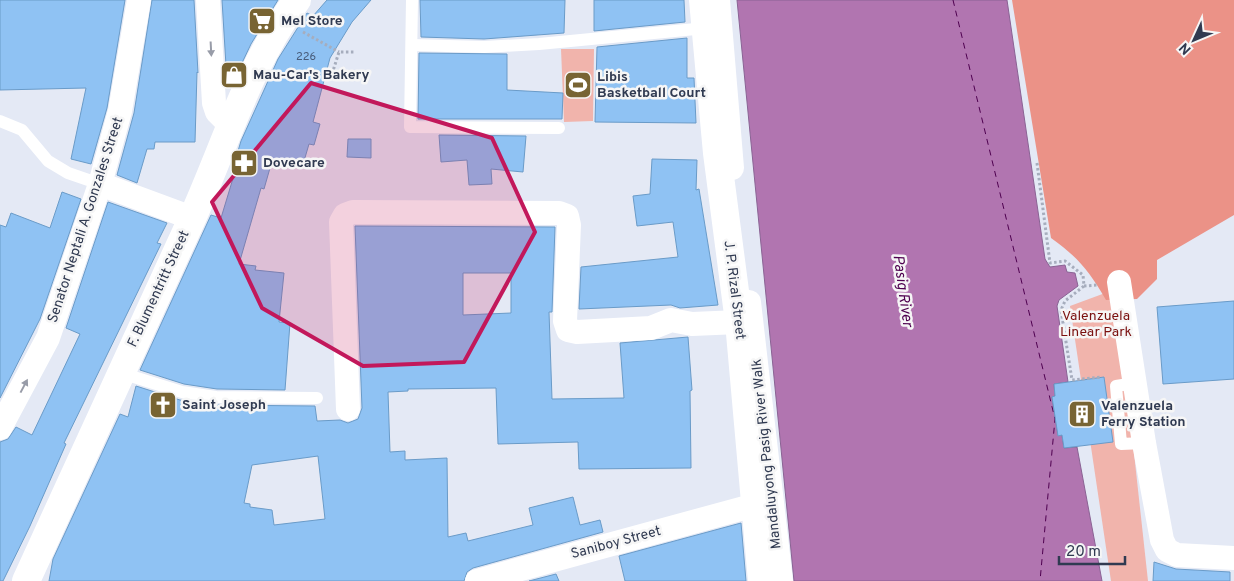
<svg xmlns="http://www.w3.org/2000/svg" width="1234" height="581" font-family="Overpass,sans-serif">
<style>
.green{fill:#f1b4ac}
.forest{fill:#eb9287}
.water{fill:#b175b0;stroke:#8a6394}
.lines{fill:none;stroke-linecap:round;stroke-linejoin:round}
.ferry{stroke:#4e004f;stroke-width:1;stroke-dasharray:6 5;stroke-linecap:butt}
.building{fill:#8fc2f3;stroke:#6a9bc8;fill-rule:evenodd}
.path{stroke:#a6adbd;stroke-width:3;stroke-dasharray:2.5 2.5;stroke-linecap:butt}
.lane{stroke:#fff;stroke-width:12}
.street{stroke:#fff;stroke-width:24}
.secondary{stroke:#fff;stroke-width:28}
.oneway{fill:#989ca8}
.marked{fill:#c2185b;fill-opacity:0.2;stroke:#c2185b;stroke-width:4;stroke-linejoin:round}
.labels{text-anchor:middle;dominant-baseline:central;stroke-width:5;stroke-linejoin:round;paint-order:stroke}
.number-label{font-size:11px;fill:#485c7a}
.poi-label{font-size:14px;font-weight:bold;fill:#303a51;stroke:#f6f6f6;text-anchor:start}
.street-label{font-size:14px;fill:#303a51;stroke:#f6f6f6}
.park-label{font-size:14px;fill:#7a100f;stroke:#f6f6f6}
.water-label{font-size:15px;font-style:italic;fill:#4e004f;stroke:#f6f6f6}
</style>
<rect width="100%" height="100%" fill="#e4e9f5"/>
<g class="green">
<polygon points="561,49 594,49 593,121 564,122"/>
<polygon points="1116,289 1148,581 1111,581 1070,306"/>
</g>
<path class="forest" d="M1012 0H1234V215L1157 260V279L1137 299 1106 300C1089 271 1079 258 1051 238Z"/>
<polygon class="water" points="737,0 1007,0 1045,259 1050,267 1065,265 1067,272 1075,273 1078,286 1059,300 1057,306 1068,382 1054,384 1055,396 1052,397 1058,435 1062,435 1064,448 1077,447 1102,581 794,581"/>
<g class="lines">
<polyline class="ferry" points="953,0 1055,419 1040,581"/>
</g>
<g class="building">
<polygon points="0,0 125,0 107,108 91,164 71,159 86,88 0,90"/>
<polygon points="152,0 194,0 198,73 197,72 195,142 155,142 154,149 147,149 137,183 117,175 134,113"/>
<polygon points="222,0 278,0 251,44 232,84 227,82"/>
<polygon points="327,0 371,0 352,22 330,58 313,122 320,124 314,145 309,144 302,168 272,161 264,189 261,188 239,264 256,266 255,270 284,273 279,322 290,323 285,390 217,389 184,384 140,370 211,215 221,218 241,152 238,151 241,141 278,59 307,13 313,16"/>
<polygon points="420,0 565,0 564,33 484,39 421,37"/>
<polygon points="594,0 684,0 685,22 594,31"/>
<polygon points="687,38 687,78 694,78 696,123 595,122 597,47"/>
<polygon points="419,53 507,54 507,90 563,93 562,119 418,119"/>
<polygon points="439,135 526,136 523,172 491,169 492,184 469,185 467,160 441,162"/>
<polygon points="348,139 371,139 371,158 347,157"/>
<polygon points="652,159 697,160 696,190 699,189 718,305 680,308 671,305 579,309 581,267 678,257 673,222 637,226 633,196 650,194"/>
<polygon points="62,192 81,199 40,319 0,398 0,225 6,227 11,213 50,228"/>
<polygon points="108,202 167,223 157,243 161,244 64,443 66,444 30,526 3,581 0,581 0,442 8,439 16,427 32,435 80,334 66,328"/>
<path d="M355 226 555 227 552 312H549L552 399 624 398 620 343 688 337 692 390 690 391 691 468 579 469 578 442 498 444 496 388 408 389V391L388 392 390 452 405 451V460L447 458 448 537 466 533 468 541 533 525 529 508 573 497 580 525 600 520 603 532 473 568 467 572 464 581H49L53 559 120 414 128 417 136 386 180 400 215 405 315 406 317 421 340 420 348 423 358 419 362 408ZM463 273H511V313L463 315ZM318 456 325 519 274 525 272 510 250 507V504L244 503 252 465Z"/>
<polygon points="1234,301 1234,379 1163,384 1157,307"/>
<polygon points="1104,377 1113,442 1064,448 1062,435 1058,436 1052,397 1055,396 1054,384"/>
<polygon points="741,523 746,581 625,581 619,556"/>
<polygon points="1154,562 1176,569 1230,572 1230,581 1153,581"/>
<polygon points="556,574 559,581 529,581"/>
</g>
<g class="lines">
<g class="path">
<polyline points="303,32 339,52"/>
<polyline points="332,74 339,52 355,52"/>
<polyline points="1037,163 1050,263 1065,261 1083,275 1084,286 1065,301 1061,310 1072,380 1102,377"/>
<polyline points="1084,286 1098,285"/>
</g>
<g class="lane">
<polyline points="412,0 410,127 559,128"/>
<polyline points="412,45 484,47 539,44 706,28"/>
<polyline points="0,121 22,130 48,161 68,173 100,184"/>
<polyline points="121,373 182,392 216,397 317,398"/>
<polyline points="1135,383 1116,386 1121,444 1144,443"/>
</g>
<g class="street">
<polyline points="208,0 214,103 217,112 231,126"/>
<polyline points="718,0 732,168"/>
<polyline points="100,184 192,218"/>
<polyline points="1119,282 1144,443 1162,540 1167,550 1177,555 1234,558"/>
<polyline points="749,302 781,581"/>
<polyline points="348,409 341,222 345,215 353,212 559,213 567,216 569,225 565,321 568,330 577,332 651,328 671,320 692,324 739,322"/>
<polyline points="0,428 48,338 100,184 120,111 139,0"/>
<polyline points="477,581 755,505"/>
</g>
<g class="secondary">
<polyline points="703,0 717,153 739,322 762,581"/>
<path d="M26 581C80 461 137 341 191 221 225 146 248 66 297 0"/>
</g>
</g>
<defs><path id="oneway-solid" d="M-6-.8H1V-3.2L6.5 0L1 3.2V.8H-6Z" transform="scale(1.25)"/></defs>
<g class="oneway">
<use href="#oneway-solid" transform="translate(211 49) rotate(87)"/>
<use href="#oneway-solid" transform="translate(24 386) rotate(-62)"/>
</g>
<path class="marked" d="M311 83 492 138 535 232 464 362 363 366 262 308 212 202Z"/>
<defs>
<g id="supermarket-square" transform="scale(1.4375)"><rect x="-9" y="-9" width="18" height="18" rx="4" fill="#786433" stroke="#f6f6f6"/><path d="M-6-5.5h2.5l.6 2H6L4.5 2H-2.5L-4.4-4H-6ZM-1.5 3.2a1.3 1.3 0 1 0 .1 0ZM3 3.2a1.3 1.3 0 1 0 .1 0Z" fill="#fff"/></g>
<g id="shop-square" transform="scale(1.4375)"><rect x="-9" y="-9" width="18" height="18" rx="4" fill="#786433" stroke="#f6f6f6"/><path d="M-5-2.5h2.3a2.7 3.5 0 0 1 5.4 0H5L5.5 6h-11ZM-1.5-2.5h3a1.5 2.3 0 0 0-3 0Z" fill="#fff"/></g>
<g id="stadium-square" transform="scale(1.4375)"><rect x="-9" y="-9" width="18" height="18" rx="4" fill="#786433" stroke="#f6f6f6"/><path d="M0-5a6.5 5 0 1 0 0 10a6.5 5 0 1 0 0-10ZM-3.5-1.8h7v3.6h-7Z" fill="#fff"/></g>
<g id="pharmacy-square" transform="scale(1.4375)"><rect x="-9" y="-9" width="18" height="18" rx="4" fill="#786433" stroke="#f6f6f6"/><path d="M-2-6h4v4h4v4h-4v4h-4v-4h-4v-4h4Z" fill="#fff"/></g>
<g id="church-square" transform="scale(1.4375)"><rect x="-9" y="-9" width="18" height="18" rx="4" fill="#786433" stroke="#f6f6f6"/><path d="M-1.2-6h2.4v3.5h3.3v2.4h-3.3V6h-2.4V-.1h-3.3v-2.4h3.3Z" fill="#fff"/></g>
<g id="building-square" transform="scale(1.4375)"><rect x="-9" y="-9" width="18" height="18" rx="4" fill="#786433" stroke="#f6f6f6"/><path d="M-4-6H4V6H1V3H-1V6H-4ZM-2.5-4.3h1.7v1.8h-1.7ZM.8-4.3h1.7v1.8H.8ZM-2.5-1h1.7V.8h-1.7ZM.8-1h1.7V.8H.8Z" fill="#fff"/></g>
</defs>
<g fill-rule="evenodd">
<use href="#supermarket-square" x="262" y="21"/>
<use href="#shop-square" x="234" y="75"/>
<use href="#stadium-square" x="578" y="85"/>
<use href="#pharmacy-square" x="244" y="163"/>
<use href="#church-square" x="163" y="405"/>
<use href="#building-square" x="1082" y="414"/>
</g>
<g class="labels">
<g class="number-label">
<text x="306" y="57">226</text>
</g>
<g class="poi-label">
<text x="281" y="21">Mel Store</text>
<text x="253" y="75">Mau-Car's Bakery</text>
<text x="597" y="77">Libis<tspan x="597" dy="16">Basketball Court</tspan></text>
<text x="263" y="163">Dovecare</text>
<text x="182" y="405">Saint Joseph</text>
<text x="1101" y="406">Valenzuela<tspan x="1101" dy="16">Ferry Station</tspan></text>
</g>
<g class="street-label">
<text transform="translate(86 220) rotate(-72)">Senator Neptali A. Gonzales Street</text>
<text transform="translate(159 289) rotate(-65)">F. Blumentritt Street</text>
<text transform="translate(734 290) rotate(83)">J. P. Rizal Street</text>
<text transform="translate(767 454) rotate(-96)">Mandaluyong Pasig River Walk</text>
<text transform="translate(616 543) rotate(-15)">Saniboy Street</text>
</g>
<g class="park-label">
<text x="1096" y="316">Valenzuela<tspan x="1096" dy="16">Linear Park</tspan></text>
</g>
<g class="water-label">
<text transform="translate(902 291) rotate(82)">Pasig River</text>
</g>
</g>
<g transform="translate(1194 40) rotate(226)" stroke="#f6f6f6" stroke-width="4" paint-order="stroke">
<path d="M0-4L9 19L0 12L-9 19Z" fill="#303a51"/>
<text y="-8" font-size="14" font-weight="bold" text-anchor="middle" fill="#303a51">N</text>
</g>
<path d="M1059 556v8h66v-8" fill="none" stroke="#303a51" stroke-width="2.5"/>
<text x="1066" y="556" font-size="15" fill="#303a51" stroke="#f6f6f6" stroke-width="4" paint-order="stroke">20 m</text>
</svg>
